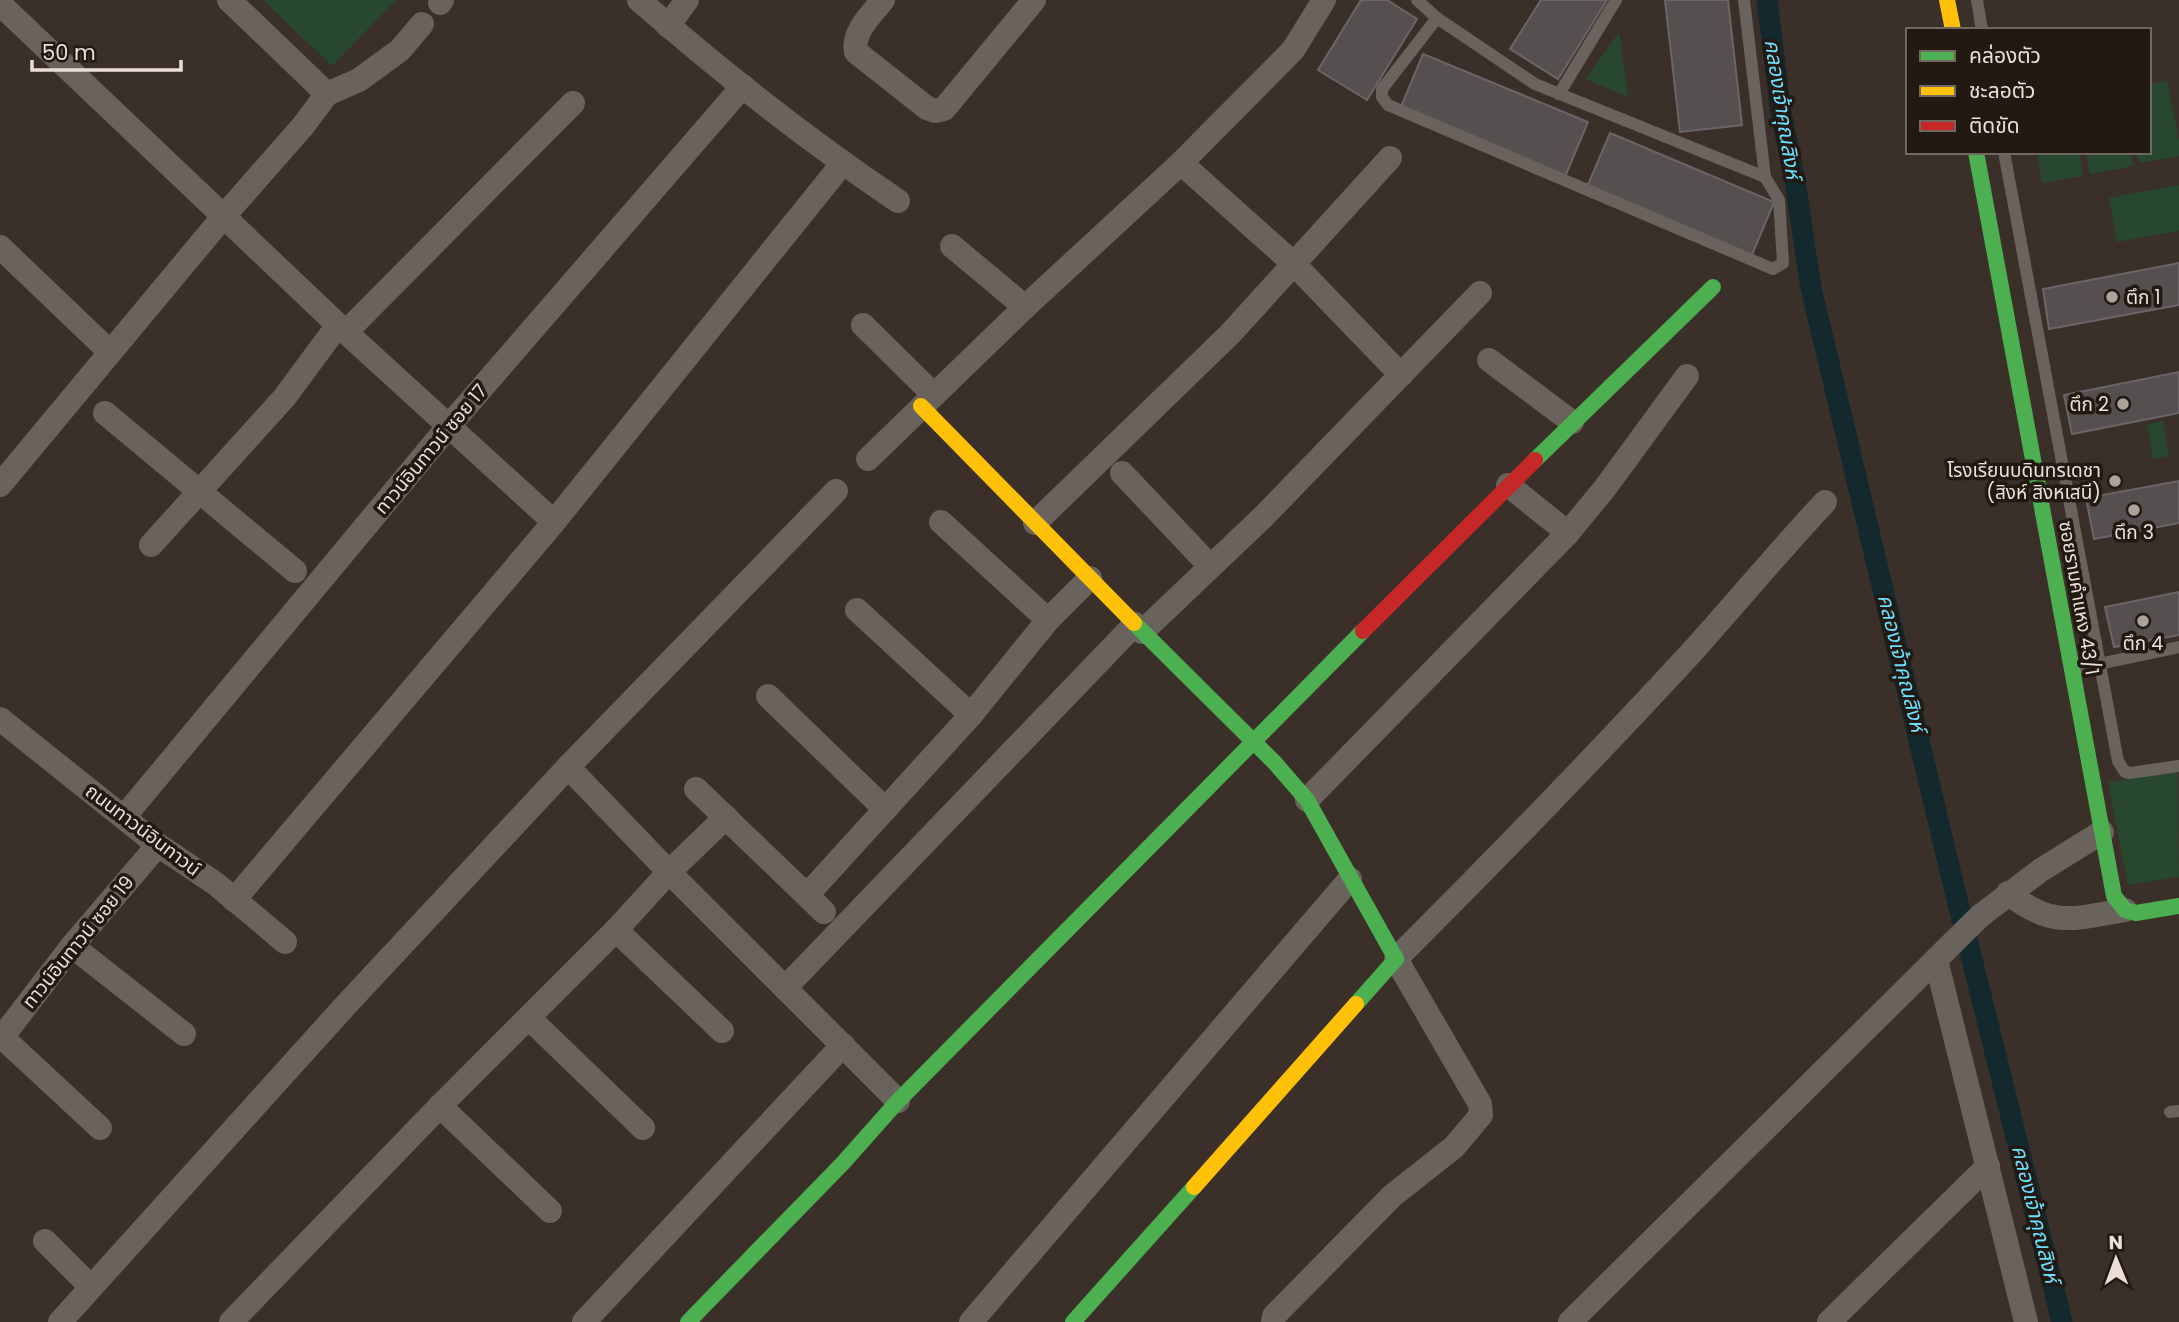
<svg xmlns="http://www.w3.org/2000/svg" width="2179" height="1322" font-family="Poppins,'Noto Sans Thai',sans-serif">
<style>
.green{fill:#28472f}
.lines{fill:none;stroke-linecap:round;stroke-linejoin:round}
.canal{stroke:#13292e;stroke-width:21}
.building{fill:#554f50;stroke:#6b6567;stroke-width:2}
.lane{stroke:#6a625c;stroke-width:12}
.street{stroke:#6a625c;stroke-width:24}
.fast{stroke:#4caf50;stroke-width:16}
.slow{stroke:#ffc107;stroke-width:16}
.jam{stroke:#c62828;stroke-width:16}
.poi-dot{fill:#ada299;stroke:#221913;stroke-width:2.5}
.labels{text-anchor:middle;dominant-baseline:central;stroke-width:7;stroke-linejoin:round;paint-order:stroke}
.poi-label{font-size:19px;fill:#ebdfd6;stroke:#221913;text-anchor:end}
.street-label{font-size:19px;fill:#ebdfd6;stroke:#221913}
.water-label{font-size:21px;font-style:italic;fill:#6adffe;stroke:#221913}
</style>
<rect width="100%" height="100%" fill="#3a3029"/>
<g class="green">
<polygon points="263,0 396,0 332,66"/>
<polygon points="1619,32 1628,97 1586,79"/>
<polygon points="2167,81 2179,140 2179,156 2139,163 2137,152 2149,152 2149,84"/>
<polygon points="2037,152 2079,152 2083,176 2042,183"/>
<polygon points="2086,152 2131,152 2133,166 2090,174"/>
<polygon points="2179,185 2179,231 2117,242 2109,198"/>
<polygon points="2163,421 2169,456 2153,459 2147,424"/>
<polygon points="2178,772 2179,877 2128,885 2108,782"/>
</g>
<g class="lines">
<polyline class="canal" points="1767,0 1781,113 1795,182 1811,288 1953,883 2062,1322"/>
</g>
<g class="building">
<polygon points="1361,0 1387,0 1417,19 1367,100 1318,70"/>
<polygon points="1541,0 1607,0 1558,79 1510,49"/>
<polygon points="1665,0 1728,0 1742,125 1680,132"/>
<polygon points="1423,54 1588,122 1565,177 1400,109"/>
<polygon points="1610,133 1774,202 1752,255 1587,187"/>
<polygon points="2179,263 2179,305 2049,329 2043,289"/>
<polygon points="2179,372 2179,413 2072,434 2064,395"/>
<polygon points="2179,481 2179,523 2094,539 2086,498"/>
<polygon points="2179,592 2179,635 2114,647 2105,607"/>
</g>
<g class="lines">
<g class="lane">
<polyline points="1417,0 1437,18 1535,84 1765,177 1779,200 1783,263 1773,269 1388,105 1382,97 1382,89 1437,18"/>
<polyline points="1744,0 1765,177"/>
<polyline points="1977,0 1982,30"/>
<polyline points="1559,94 1616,0"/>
<polyline points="2004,152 2118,761 2125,772 2130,773 2179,766"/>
<polyline points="2075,669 2179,647"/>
<polyline points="2170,1112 2179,1111"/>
</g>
<g class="street">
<polyline points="229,0 327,94"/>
<path d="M639 0C721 72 808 140 898 201"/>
<path d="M883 0C871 15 852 32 856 52L927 108 935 111 944 109 1034 0"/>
<polyline points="440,3 442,0"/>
<polyline points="0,4 338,325 554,522"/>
<polyline points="668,26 687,0"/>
<polyline points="1181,163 1293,263 1401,375"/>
<polyline points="952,246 1025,307"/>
<polyline points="0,247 110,352"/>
<polyline points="863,325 934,395"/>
<polyline points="346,332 573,103"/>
<polyline points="1489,360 1572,422"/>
<polyline points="105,413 295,571"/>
<polyline points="868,459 1025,307 1181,163 1293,50 1324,0"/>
<polyline points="1122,473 1210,566"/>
<polyline points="0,485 223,217 303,126 327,94 359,80 400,50 422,24"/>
<polyline points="1508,485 1568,533"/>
<polyline points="941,522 1048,620"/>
<polyline points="1035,523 1230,334 1390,158"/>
<polyline points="151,545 284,398 338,325"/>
<polyline points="857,610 971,715"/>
<polyline points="1142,632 1264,516 1480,293"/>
<polyline points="768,696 885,809"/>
<polyline points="0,719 158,845 216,884 285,942"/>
<polyline points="568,767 669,872 898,1101"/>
<polyline points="696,789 824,912"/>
<polyline points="1307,800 1568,533 1605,488 1687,376"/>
<polyline points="124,817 448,427 743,86"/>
<path d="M2008 893C2052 928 2073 919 2125 910"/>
<polyline points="808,894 971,715 1048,620 1090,578"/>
<polyline points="234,900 554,522 842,164"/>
<polyline points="616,930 722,1031"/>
<polyline points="72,946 184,1034"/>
<polyline points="1936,960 2026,1322"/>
<polyline points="785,988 1135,624"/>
<polyline points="529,1018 643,1128"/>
<polyline points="3,1038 100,1128"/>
<polyline points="0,1040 72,946 158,845"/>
<polyline points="440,1106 550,1211"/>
<polyline points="45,1241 91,1287"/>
<polyline points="60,1322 345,1006 568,767 836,491"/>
<polyline points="231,1322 440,1106 616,930 669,872 726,817"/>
<polyline points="584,1322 843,1045"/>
<polyline points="971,1322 1350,879"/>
<path d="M1273 1322 1274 1316 1392 1196 1454 1147 1481 1115 1480 1104 1396 959C1496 859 1595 757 1691 653 1736 603 1779 551 1825 502"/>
<polyline points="1570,1322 1980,916 2041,870 2102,832"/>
<polyline points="1829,1322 1988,1166"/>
</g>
<g class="fast">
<polyline points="1976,152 2114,896 2125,910 2136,913 2179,906"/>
<polyline points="1535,460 1713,287"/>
<polyline points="1134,623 1275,763 1307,800 1396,959 1356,1004"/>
<polyline points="688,1322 843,1163 898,1101 1363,631"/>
<polyline points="1073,1322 1194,1187"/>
</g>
<g class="slow">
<polyline points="1947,0 1953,30"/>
<polyline points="921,406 1134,623"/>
<polyline points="1194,1187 1356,1004"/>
</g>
<polyline class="jam" points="1363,631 1535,460"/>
</g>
<g class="poi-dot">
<circle cx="2112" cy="297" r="7"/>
<circle cx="2123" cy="404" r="7"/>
<circle cx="2115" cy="481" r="7"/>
<circle cx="2134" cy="510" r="7"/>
<circle cx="2143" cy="621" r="7"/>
</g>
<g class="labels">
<g class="poi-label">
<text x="2126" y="297" text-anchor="start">ตึก 1</text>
<text x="2109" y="404">ตึก 2</text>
<text x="2101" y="470">โรงเรียนบดินทรเดชา<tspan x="2101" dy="22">(สิงห์ สิงหเสนี)</tspan></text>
<text x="2134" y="532" text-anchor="middle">ตึก 3</text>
<text x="2143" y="643" text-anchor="middle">ตึก 4</text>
</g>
<g class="street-label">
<text transform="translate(431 449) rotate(-50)">ทาวน์อินทาวน์ ซอย 17</text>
<text transform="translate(2079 598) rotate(80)">ซอยรามคำแหง 43/1</text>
<text transform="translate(143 830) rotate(37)">ถนนทาวน์อินทาวน์</text>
<text transform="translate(78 942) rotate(-51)">ทาวน์อินทาวน์ ซอย 19</text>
</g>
<g class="water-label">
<text transform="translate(1783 109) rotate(81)">คลองเจ้าคุณสิงห์</text>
<text transform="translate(1902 663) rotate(76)">คลองเจ้าคุณสิงห์</text>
<text transform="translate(2036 1214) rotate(76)">คลองเจ้าคุณสิงห์</text>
</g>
</g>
<rect x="1906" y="28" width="245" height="126" fill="#221913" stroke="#726861" stroke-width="2"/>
<rect x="1920" y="51" width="35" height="10" fill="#4caf50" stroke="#726861" stroke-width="2"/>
<text x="1969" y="63" font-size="21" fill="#ebdfd6">คล่องตัว</text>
<rect x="1920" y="86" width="35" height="10" fill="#ffc107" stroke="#726861" stroke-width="2"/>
<text x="1969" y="98" font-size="21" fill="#ebdfd6">ชะลอตัว</text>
<rect x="1920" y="121" width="35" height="10" fill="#c62828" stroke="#726861" stroke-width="2"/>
<text x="1969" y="133" font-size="21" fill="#ebdfd6">ติดขัด</text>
<g transform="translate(2116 1259) rotate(359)" stroke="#221913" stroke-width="5" paint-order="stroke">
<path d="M0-5L12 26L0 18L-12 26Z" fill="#ebdfd6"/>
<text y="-10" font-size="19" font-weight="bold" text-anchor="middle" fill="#ebdfd6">N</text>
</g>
<path d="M32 60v10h149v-10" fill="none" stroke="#ebdfd6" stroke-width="3.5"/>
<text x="42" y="60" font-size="21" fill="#ebdfd6" stroke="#221913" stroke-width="5" paint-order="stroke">50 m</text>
</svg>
